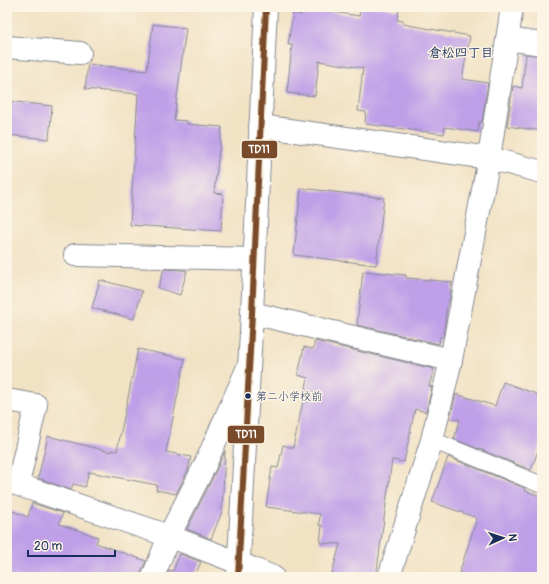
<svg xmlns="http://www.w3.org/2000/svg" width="549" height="584" font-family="Pangolin,'Klee One',sans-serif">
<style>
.building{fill:#bfa0e8}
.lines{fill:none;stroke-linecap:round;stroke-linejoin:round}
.service-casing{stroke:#868891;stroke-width:18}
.minor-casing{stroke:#868891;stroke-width:24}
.tertiary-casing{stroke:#868891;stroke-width:24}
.secondary-casing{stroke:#868891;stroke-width:24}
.service{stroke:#fff;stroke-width:16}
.minor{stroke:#fff;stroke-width:22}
.tertiary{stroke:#fff;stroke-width:22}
.secondary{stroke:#fff;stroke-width:22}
.bus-1-casing{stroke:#fcf5e5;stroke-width:9}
.bus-1{stroke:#7a4b2a;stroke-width:6}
.bus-dot{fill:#1b2f5e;stroke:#fcf5e5;stroke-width:1.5}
.labels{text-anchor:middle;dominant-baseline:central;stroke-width:3;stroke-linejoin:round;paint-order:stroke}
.bus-label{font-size:11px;fill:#1b2f5e;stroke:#fcf5e5;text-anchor:start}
.neighbourhood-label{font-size:13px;font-weight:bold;fill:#1b2f5e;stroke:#fcf5e5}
.line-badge{stroke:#fcf5e5;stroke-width:1.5}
.badge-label{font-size:11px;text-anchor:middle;font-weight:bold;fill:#fff}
</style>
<rect width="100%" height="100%" fill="#fcf5e5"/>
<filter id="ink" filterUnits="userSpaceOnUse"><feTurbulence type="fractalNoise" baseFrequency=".025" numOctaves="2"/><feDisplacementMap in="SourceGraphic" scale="8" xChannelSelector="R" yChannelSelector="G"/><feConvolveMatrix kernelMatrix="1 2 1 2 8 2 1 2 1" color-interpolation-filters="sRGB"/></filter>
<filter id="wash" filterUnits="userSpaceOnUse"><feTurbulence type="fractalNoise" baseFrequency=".012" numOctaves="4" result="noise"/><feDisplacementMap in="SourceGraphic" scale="16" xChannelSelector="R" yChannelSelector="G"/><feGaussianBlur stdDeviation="0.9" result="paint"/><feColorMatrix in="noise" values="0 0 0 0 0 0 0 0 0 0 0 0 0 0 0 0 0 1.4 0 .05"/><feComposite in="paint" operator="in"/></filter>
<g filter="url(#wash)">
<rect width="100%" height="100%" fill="#f1e2c4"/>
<g id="blocks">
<g class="building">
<polygon points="302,7 359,16 361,7 380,7 399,10 397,20 403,21 403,24 470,36 462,79 488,83 482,122 479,122 478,132 445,127 444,134 365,124 366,112 358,111 363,68 319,61 315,96 287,93 292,45 288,45 293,13 301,15"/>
<polygon points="153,24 186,28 174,120 187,121 187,124 222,127 214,193 223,194 221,231 130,225 138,94 85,89 88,64 147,71"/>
<polygon points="526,54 542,56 542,131 507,126 513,86 522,88"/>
<polygon points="7,101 52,106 49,139 7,135"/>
<polygon points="301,188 384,198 376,265 294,255"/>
<polygon points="164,269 183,270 187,271 180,295 158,288"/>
<polygon points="363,271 406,275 406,278 452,282 450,295 448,306 447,306 443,337 440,337 439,344 357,325"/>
<polygon points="100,280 142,291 134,319 92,308"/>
<polygon points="315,341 434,369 429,386 432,387 426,412 415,409 404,462 392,460 376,577 331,577 340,544 320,543 322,525 319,525 320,514 266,507 272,467 278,468 283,445 293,448 308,378 298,375 304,347 313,349"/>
<polygon points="138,349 185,359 166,452 191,457 188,470 176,494 156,490 157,485 89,472 85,487 73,484 71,490 38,478 48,436 111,452 111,450 117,451"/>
<polygon points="503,382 542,396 542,440 531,470 454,439 460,420 450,418 456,394 495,406"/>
<polygon points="225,451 222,512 211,539 187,529 215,473"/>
<polygon points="448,457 525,488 524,490 542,497 542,577 458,577 477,518 432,502"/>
<polygon points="32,503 63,513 59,524 98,537 96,543 146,561 141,572 141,577 7,577 7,509 28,517"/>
<polygon points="180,554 201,562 194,577 166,577 169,570 173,571"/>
</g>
</g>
</g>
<g filter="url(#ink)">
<use href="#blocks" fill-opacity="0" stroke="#868891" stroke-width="1"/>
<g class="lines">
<g class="service-casing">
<polyline id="service" points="432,440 542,485"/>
</g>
<g class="minor-casing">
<g id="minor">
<polyline points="507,39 542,44"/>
<polyline points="7,47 80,53"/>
<polyline points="260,126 489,158 542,172"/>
<polyline points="75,255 254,259"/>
<polyline points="252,313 451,360"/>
<polyline points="7,400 36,405 18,484"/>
<polyline points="7,481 169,536 239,563"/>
<polyline points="153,577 169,536 204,467 249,365"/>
<polyline points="389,577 432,440 451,360 489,158 512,7"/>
</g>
</g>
<g class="tertiary-casing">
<polyline id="tertiary" points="239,563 273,577"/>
</g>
<g class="secondary-casing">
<polyline id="secondary" points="238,577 252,313 266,7"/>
</g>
<use href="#service" class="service"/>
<use href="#minor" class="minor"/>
<use href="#tertiary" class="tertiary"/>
<use href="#secondary" class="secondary"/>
<g class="bus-1-casing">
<polyline id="bus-1" points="238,577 252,313 266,7"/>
</g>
<use href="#bus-1" class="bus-1"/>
</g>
</g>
<circle class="bus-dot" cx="248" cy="396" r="3.5"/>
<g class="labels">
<g class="bus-label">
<text x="256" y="396">第二小学校前</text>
</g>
<g class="neighbourhood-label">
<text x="461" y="53">倉松四丁目</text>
</g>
</g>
<g class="line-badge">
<rect x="241" y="140" width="37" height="19" rx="4" fill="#7a4b2a"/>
<rect x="227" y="425" width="38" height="19" rx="4" fill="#7a4b2a"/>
</g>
<g class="badge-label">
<text x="259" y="153">TD11</text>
<text x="246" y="438">TD11</text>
</g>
<rect width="549" height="584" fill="none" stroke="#fcf5e5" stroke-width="24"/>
<g transform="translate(503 538) rotate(87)" stroke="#fcf5e5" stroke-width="3" paint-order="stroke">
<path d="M0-3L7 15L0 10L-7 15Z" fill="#1b2f5e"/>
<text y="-6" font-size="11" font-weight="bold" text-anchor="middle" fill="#1b2f5e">N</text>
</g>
<path d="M28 550v6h87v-6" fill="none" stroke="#1b2f5e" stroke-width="2"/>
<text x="34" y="550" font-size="12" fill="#1b2f5e" stroke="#fcf5e5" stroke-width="3" paint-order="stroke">20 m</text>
</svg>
